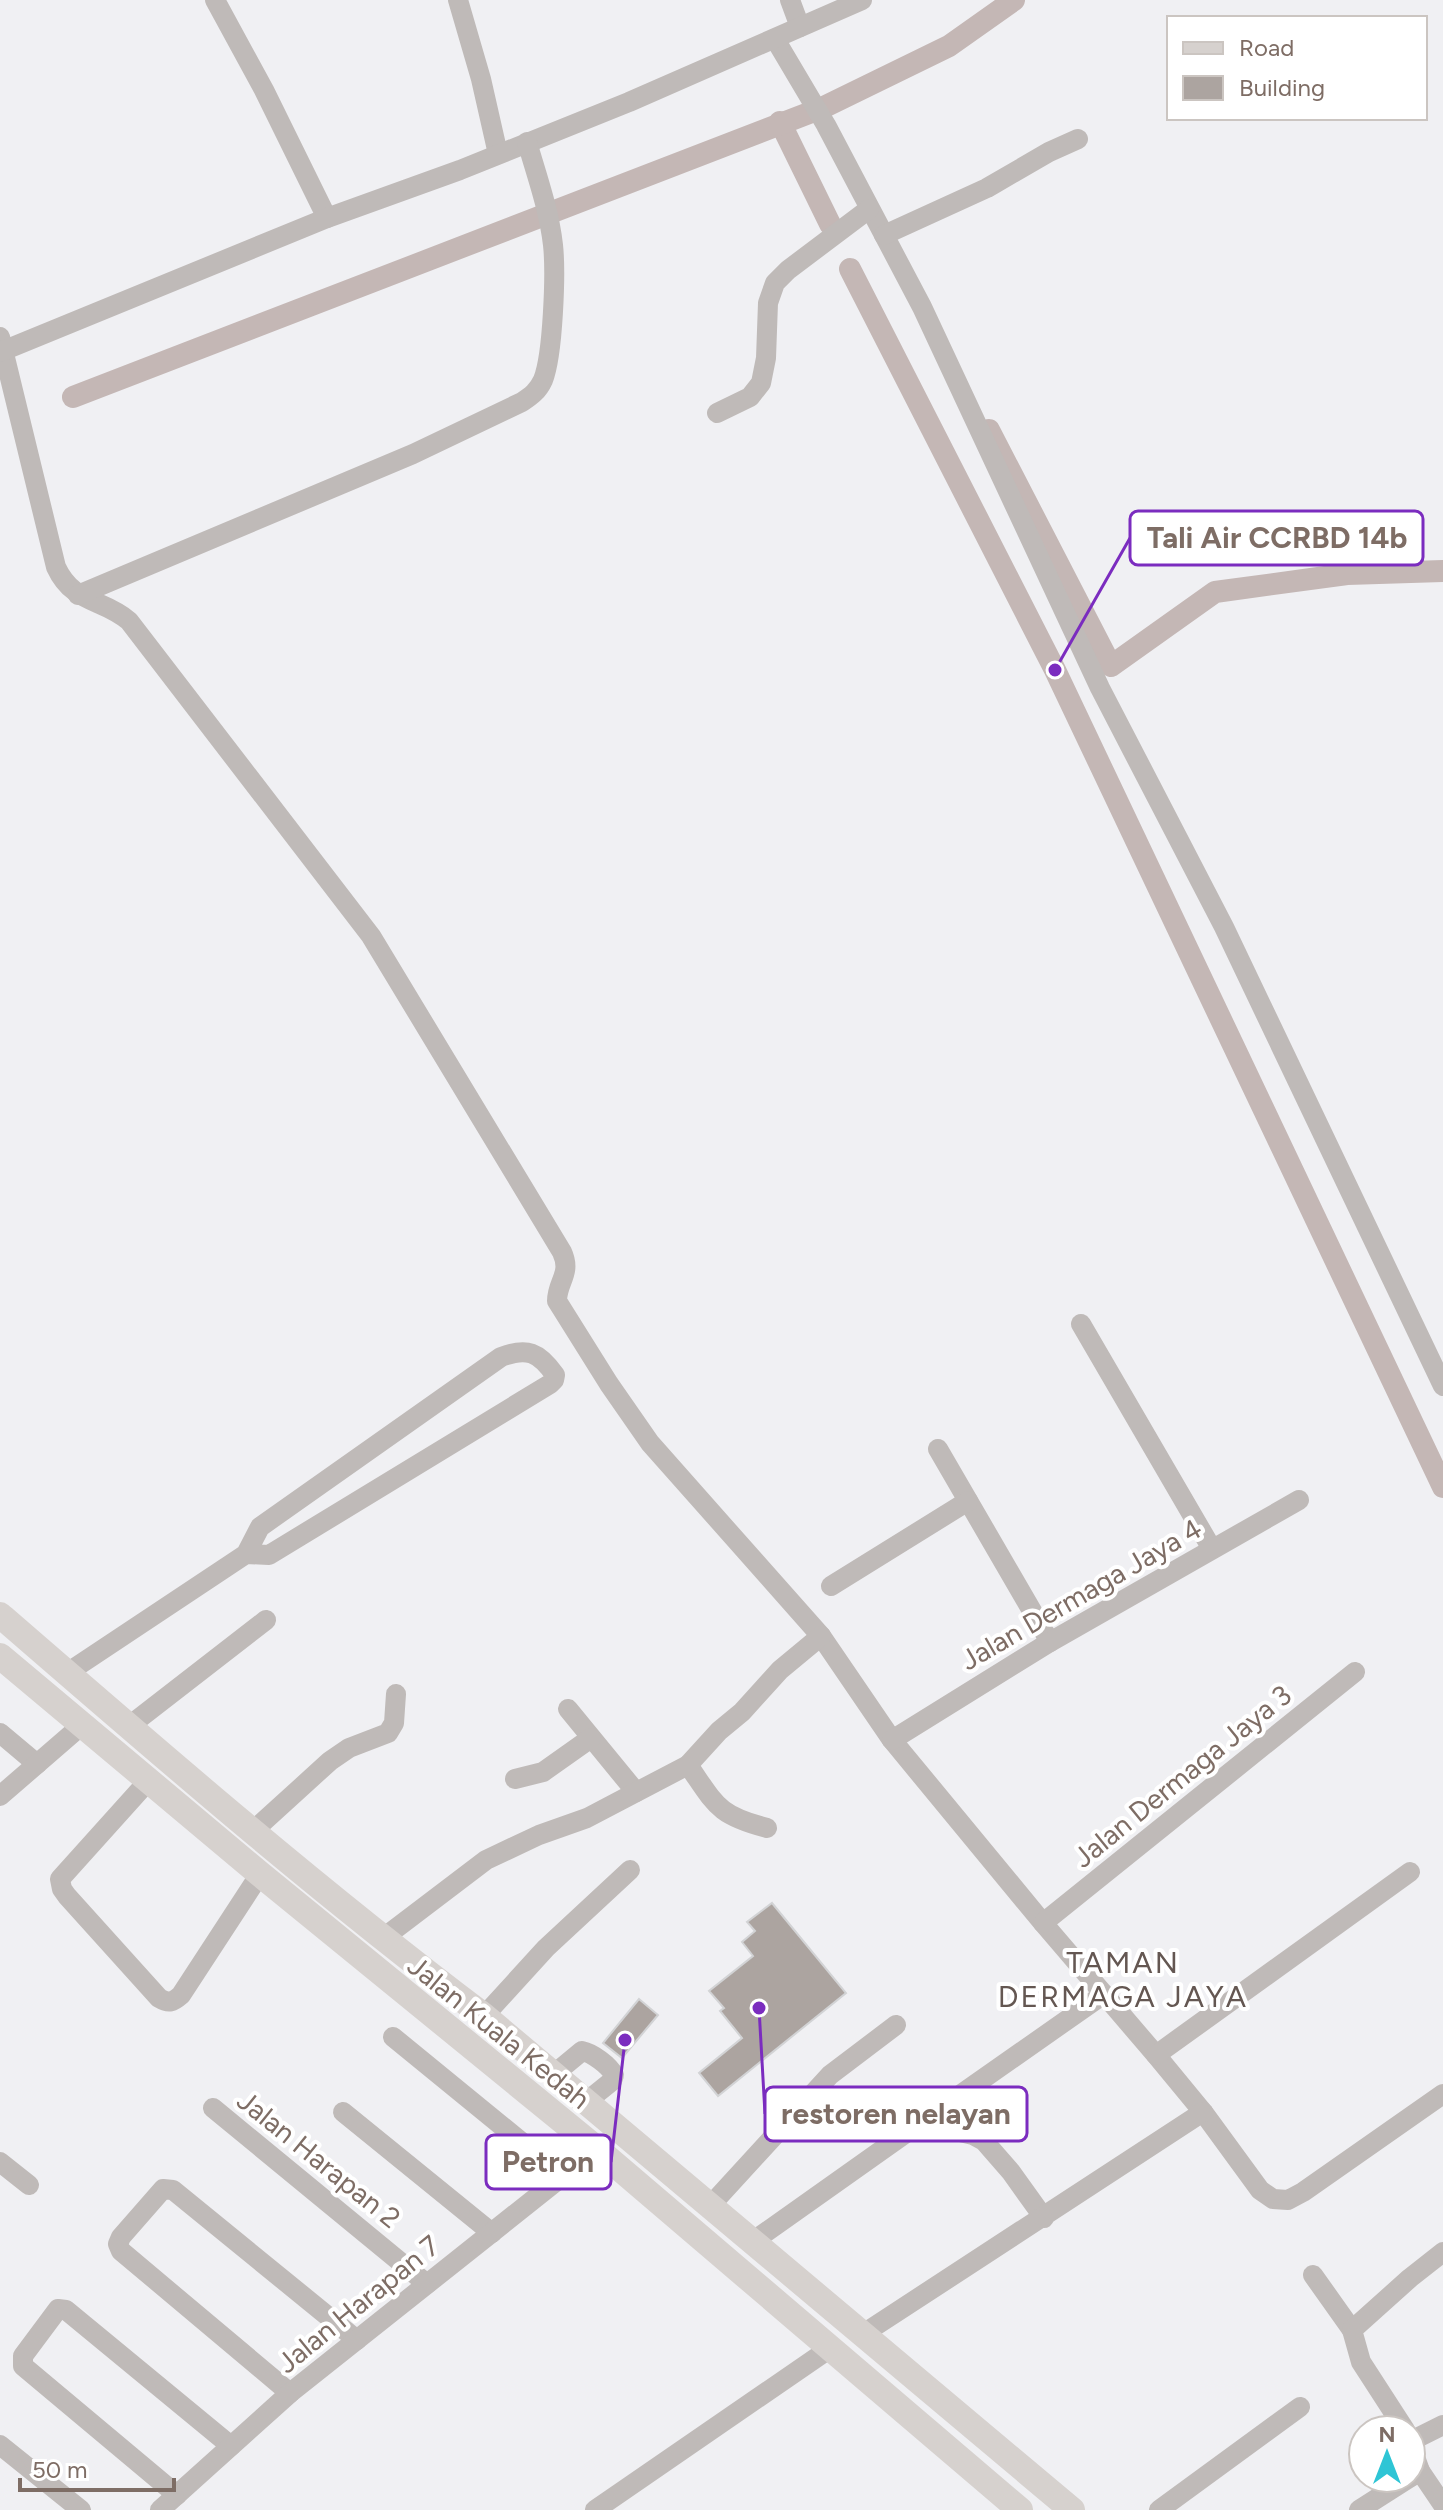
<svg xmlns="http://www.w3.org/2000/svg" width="1443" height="2510" font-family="Figtree,sans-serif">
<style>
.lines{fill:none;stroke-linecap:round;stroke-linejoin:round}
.canal{stroke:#c4b7b5;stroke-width:22}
.building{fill:#aca4a0;stroke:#d2d3d5;stroke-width:2}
.minor{stroke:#bfbab8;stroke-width:20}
.major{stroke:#d6d1ce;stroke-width:26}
.labels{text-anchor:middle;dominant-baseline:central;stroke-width:8;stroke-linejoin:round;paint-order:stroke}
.street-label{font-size:28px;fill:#7e6d65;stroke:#fff}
.neighbourhood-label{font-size:30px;letter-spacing:2px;fill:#645752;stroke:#fff}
.leader{fill:none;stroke:#7b2cbf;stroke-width:3}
.callout-dot{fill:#7b2cbf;stroke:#fff;stroke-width:3}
.callout{fill:#fff;stroke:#7b2cbf;stroke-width:3}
.callout-label{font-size:30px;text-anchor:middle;font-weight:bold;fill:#7e6d65}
</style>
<rect width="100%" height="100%" fill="#f0f0f3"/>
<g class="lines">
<g class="canal">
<polyline points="780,122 830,224"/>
<polyline points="850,269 1055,670 1443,1487"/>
<polyline points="73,397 822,108 949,46 1014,0"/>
<polyline points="989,430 1111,666 1215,592 1347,574 1443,571"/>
</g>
</g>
<g class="building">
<polygon points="772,1903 846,1993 718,2096 699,2073 742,2038 720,2011 724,2008 709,1991 753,1956 742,1942 755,1931 747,1922"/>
<polygon points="639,1999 658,2015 622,2058 603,2043"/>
</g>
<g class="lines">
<g class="minor">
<polyline points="215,0 264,90 327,218"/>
<polyline points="458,0 481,79 498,154"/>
<polyline points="790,0 800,27"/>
<polyline points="775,39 826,125 922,307 1100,688 1224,927 1443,1386"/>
<polyline points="884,235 987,188 1049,152 1078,139"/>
<path d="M0 337 56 567C73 604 102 598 129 621L371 936 562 1252C572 1274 557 1281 557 1301L609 1384 650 1443 821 1636 892 1740 1043 1923 1156 2055 1203 2112 1260 2190 1273 2199 1288 2200 1303 2192 1443 2094"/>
<polyline points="0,352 327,218 460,170 629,102 862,0"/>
<polyline points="717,413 750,397 761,383 766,358 768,303 775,283 788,270 869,209"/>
<path d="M78 595 413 454 522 402C531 396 538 391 543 380 553 355 556 273 553 245 549 210 537 176 527 142"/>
<polyline points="1081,1324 1212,1549"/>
<polyline points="938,1449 1050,1642"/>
<polyline points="831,1586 968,1501"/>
<path d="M67 1673 246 1554 260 1527 501 1357C527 1347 539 1352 555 1375L554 1380 550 1384 269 1555 246 1554"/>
<polyline points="568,1709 636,1792"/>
<polyline points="128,1727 266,1620"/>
<polyline points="0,1733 37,1764"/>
<polyline points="892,1740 1050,1642 1299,1500"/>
<path d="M688 1765C716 1805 717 1815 767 1828"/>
<polyline points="515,1779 543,1772 591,1738"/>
<path d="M149 1780 60 1879 62 1889 67 1896 159 1998C169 2004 173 2002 181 1995L260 1874"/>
<polyline points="0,1796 82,1725"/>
<polyline points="253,1831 330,1761 349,1748 388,1733 394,1723 396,1694"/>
<polyline points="1043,1923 1355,1672"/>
<polyline points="382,1939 486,1860 539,1835 587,1818 688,1765 719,1731 742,1712 780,1670 821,1636"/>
<polyline points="484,2016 546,1948 630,1870"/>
<polyline points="393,2037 563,2176"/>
<polyline points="1156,2055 1410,1872"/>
<path d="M553 2075 582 2051C592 2053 609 2065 614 2075L612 2081 586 2102"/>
<polyline points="213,2108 427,2284"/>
<polyline points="343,2112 492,2233"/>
<polyline points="913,2128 1104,1994"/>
<polyline points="0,2162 29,2185"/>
<polyline points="710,2206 830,2075 896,2025"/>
<polyline points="752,2242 913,2128 956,2131 973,2135 984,2141 1011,2172 1044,2218"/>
<polyline points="1313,2275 1352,2330"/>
<polyline points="863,2334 1203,2112"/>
<polyline points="290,2393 121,2251 118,2244 121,2237 163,2189 173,2190 357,2340"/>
<polyline points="1405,2430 1361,2362 1352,2330 1410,2278 1443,2252"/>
<polyline points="1411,2441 1443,2425"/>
<polyline points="0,2445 81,2510"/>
<polyline points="1411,2446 1420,2471 1411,2477"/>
<polyline points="1420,2471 1443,2505"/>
<polyline points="177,2495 23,2366 23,2356 58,2309 66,2310 231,2446"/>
<polyline points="160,2510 290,2393 597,2149"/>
<polyline points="595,2510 829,2349"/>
<polyline points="1159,2510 1300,2407"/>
<polyline points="1359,2510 1409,2478"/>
</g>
<g class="major">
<path d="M0 1615C158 1752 317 1890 484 2016L1072 2510"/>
<polyline points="0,1656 260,1874 597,2149 1020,2510"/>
</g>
</g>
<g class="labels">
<g class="street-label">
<text transform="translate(1081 1594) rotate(-30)">Jalan Dermaga Jaya 4</text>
<text transform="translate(1182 1776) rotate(-39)">Jalan Dermaga Jaya 3</text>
<text transform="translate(499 2032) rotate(39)">Jalan Kuala Kedah</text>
<text transform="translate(319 2159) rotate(39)">Jalan Harapan 2</text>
<text transform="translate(358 2304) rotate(-39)">Jalan Harapan 7</text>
</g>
<g class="neighbourhood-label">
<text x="1123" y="1962">TAMAN<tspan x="1123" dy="34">DERMAGA JAYA</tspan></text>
</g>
</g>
<path class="leader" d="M1055 670L1130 538M759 2008L765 2114M625 2040L611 2162"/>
<g class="callout-dot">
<circle cx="1055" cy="670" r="8"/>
<circle cx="759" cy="2008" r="8"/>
<circle cx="625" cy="2040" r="8"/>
</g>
<g class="callout">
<rect x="1130" y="511" width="293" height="54" rx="8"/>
<rect x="765" y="2087" width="262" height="54" rx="8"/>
<rect x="486" y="2135" width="125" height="54" rx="8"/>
</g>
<g class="callout-label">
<text x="1277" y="548">Tali Air CCRBD 14b</text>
<text x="896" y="2124">restoren nelayan</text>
<text x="548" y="2172">Petron</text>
</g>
<rect x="1167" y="16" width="260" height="104" fill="#ffffff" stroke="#cbc5c1" stroke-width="2"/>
<rect x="1183" y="42" width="40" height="12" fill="#d6d1ce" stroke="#cbc5c1" stroke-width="2"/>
<text x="1239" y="56" font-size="24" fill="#7e6d65">Road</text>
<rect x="1183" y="76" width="40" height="24" fill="#aca4a0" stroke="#cbc5c1" stroke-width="2"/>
<text x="1239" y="96" font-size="24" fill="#7e6d65">Building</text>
<g transform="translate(1387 2454)"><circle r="38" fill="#ffffff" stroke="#cbc5c1" stroke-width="2"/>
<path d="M0-6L14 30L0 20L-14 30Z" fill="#2ec5d5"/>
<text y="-12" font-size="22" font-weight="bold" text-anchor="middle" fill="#7e6d65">N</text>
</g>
<path d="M20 2478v12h154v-12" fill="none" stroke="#7e6d65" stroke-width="4"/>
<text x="32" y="2478" font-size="24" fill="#7e6d65" stroke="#ffffff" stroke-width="6" paint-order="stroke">50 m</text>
</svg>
